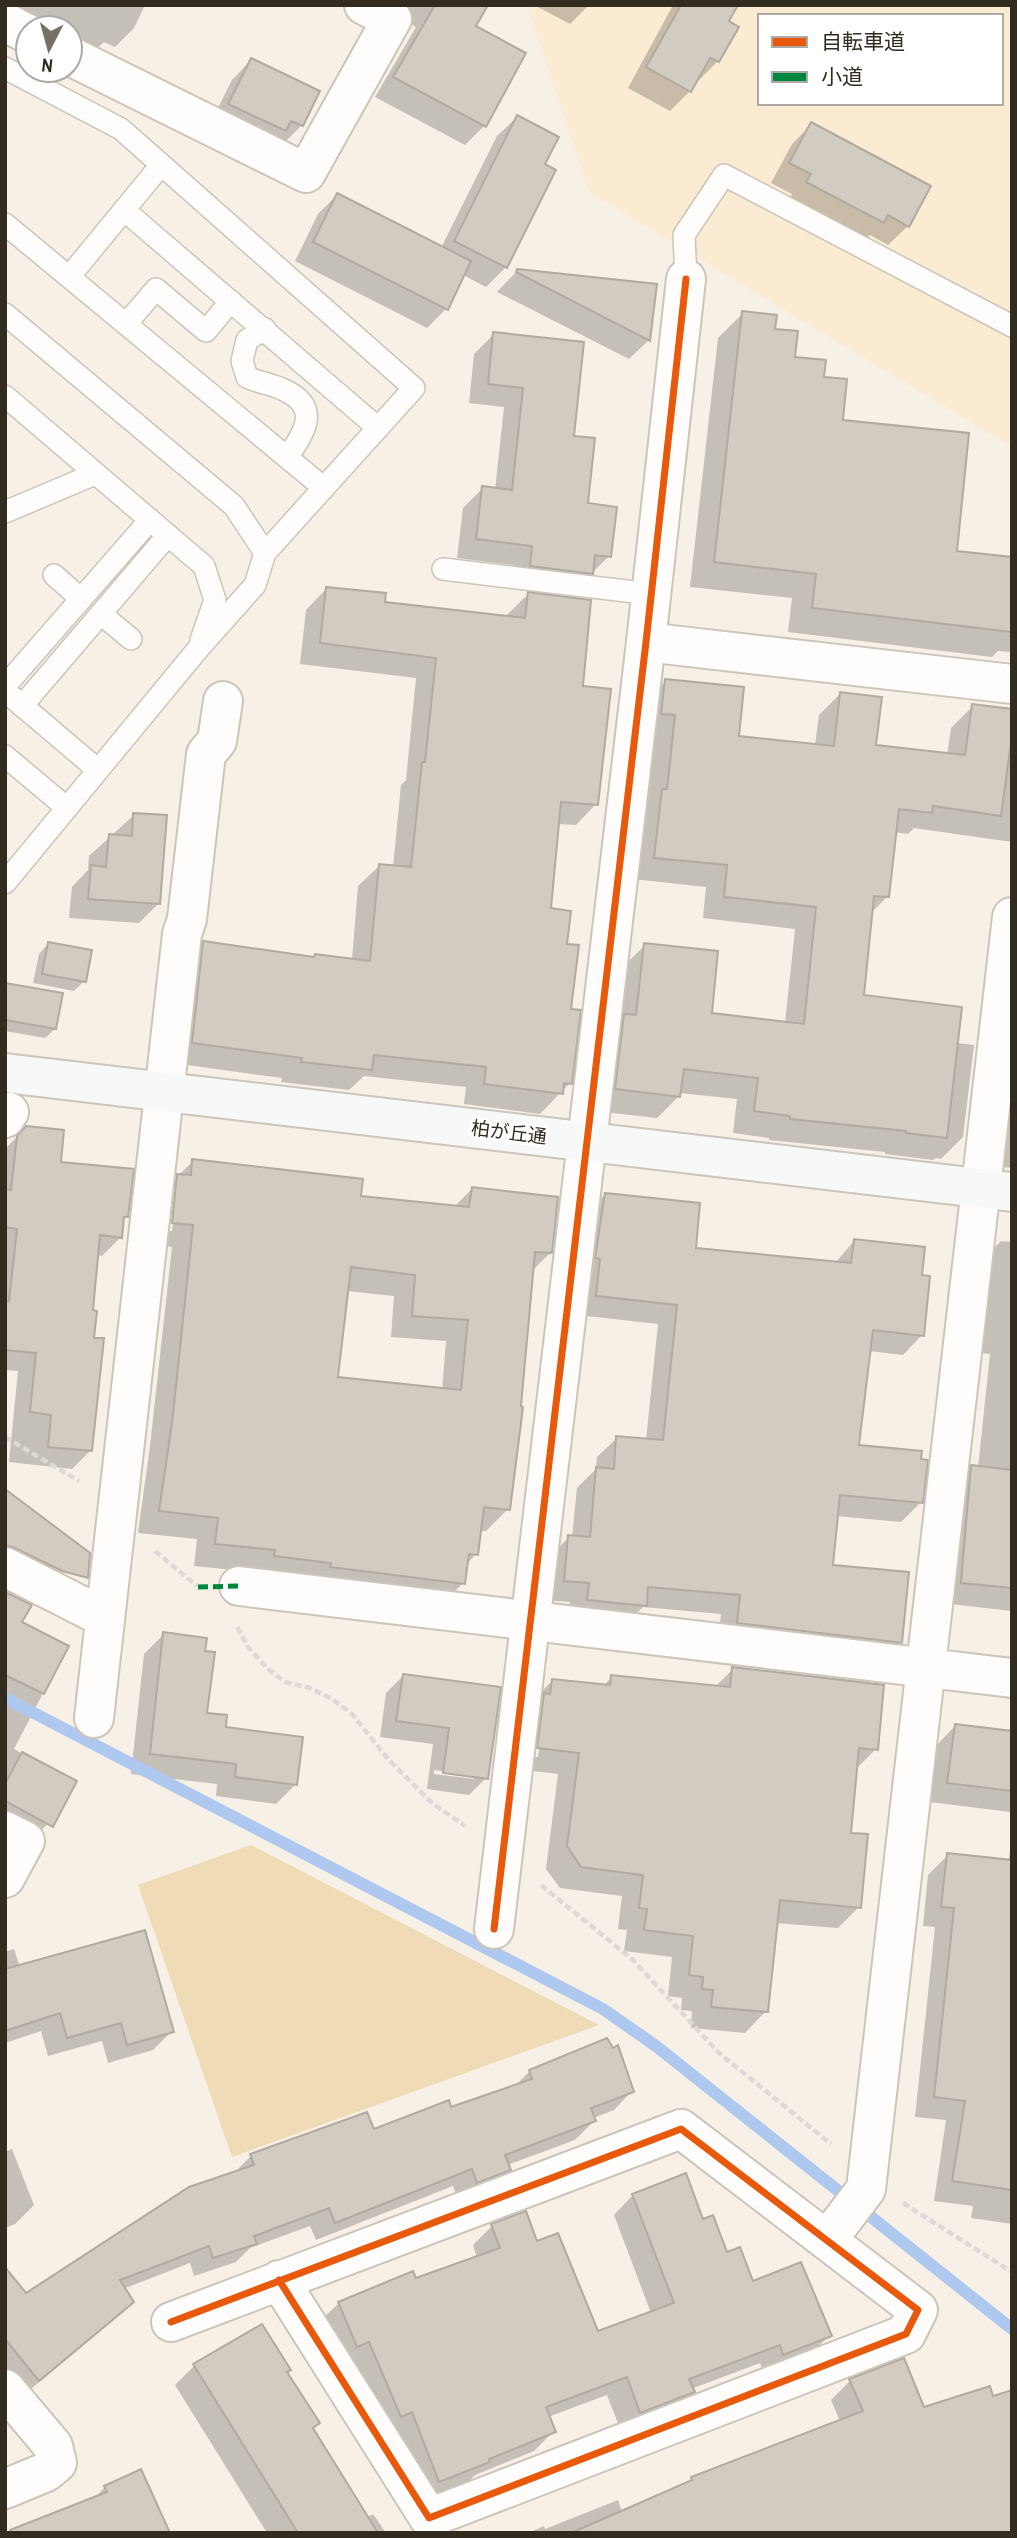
<svg xmlns="http://www.w3.org/2000/svg" width="1017" height="2538" font-family="'Archivo Narrow','Noto Sans JP',sans-serif">
<style>
.built{fill:#faebd2;fill-rule:evenodd}
.green{fill:#efdbb5}
.shadow{fill:#0003;fill-rule:evenodd}
.lines{fill:none;stroke-linecap:round;stroke-linejoin:round}
.stream{stroke:#afc8ef;stroke-width:12}
.building{fill:#d1cbc1;stroke:#b0aaa0;stroke-width:2;fill-rule:evenodd}
.lane-casing{stroke:#cbc5bb;stroke-width:24}
.street-casing{stroke:#cbc5bb;stroke-width:42}
.secondary-casing{stroke:#cbc5bb;stroke-width:42}
.path{stroke:#dcd9d6;stroke-width:4.5;stroke-dasharray:7 3.5;stroke-linecap:butt}
.lane{stroke:#fefdfb;stroke-width:21}
.street{stroke:#fefdfb;stroke-width:38}
.secondary{stroke:#f7f8f8;stroke-width:38}
.quiet{stroke:#00873e;stroke-width:5;stroke-dasharray:10 5;stroke-linecap:butt}
.cycleway-casing{stroke:#fff;stroke-width:11}
.cycleway{stroke:#e8590c;stroke-width:7}
.labels{text-anchor:middle;dominant-baseline:central;stroke-width:6;stroke-linejoin:round;paint-order:stroke}
.street-label{font-size:19px;fill:#322b1f;stroke:#fff}
</style>
<rect width="100%" height="100%" fill="#f6f0e6"/>
<path class="built" d="M527 5H1012V447L589 192ZM760 16H1001V103H760Z"/>
<polygon class="green" points="251,1845 599,2025 232,2157 138,1885"/>
<g class="shadow">
<polygon points="5,5 145,5 134,28 115,47 104,42 87,58 70,50 70,28 28,28"/>
<polygon points="377,5 486,5 473,26 484,126 465,145 375,97 416,27"/>
<polygon points="534,5 589,5 570,24"/>
<polygon points="673,5 736,5 726,22 718,61 698,81 696,80 690,91 670,111 628,88"/>
<polygon points="251,60 302,125 282,145 210,124 232,80"/>
<polygon points="517,117 542,165 506,267 486,287 463,275 446,309 427,328 295,261 318,214 337,195 441,248 497,136"/>
<polygon points="812,124 908,226 888,245 870,235 863,242 788,202 792,194 771,183 792,144"/>
<polygon points="517,271 649,340 629,359 497,292"/>
<polygon points="743,313 773,330 793,358 822,378 841,421 955,552 1012,559 1012,652 998,651 992,657 788,632 792,598 690,587 718,338"/>
<polygon points="494,334 572,437 586,505 609,556 572,593 511,586 513,565 457,558 463,508 483,488 495,490 504,407 469,403 474,354"/>
<polygon points="326,589 383,604 507,618 507,615 528,594 581,688 596,804 576,825 558,824 549,910 565,946 570,1083 540,1114 464,1104 466,1087 364,1076 349,1090 281,1082 282,1078 172,1063 183,964 204,943 313,958 315,955 352,960 358,886 379,866 393,867 401,785 406,780 416,678 300,664 306,610"/>
<polygon points="666,681 737,737 815,745 819,715 841,693 874,746 947,755 951,728 973,706 1007,754 1012,755 1012,842 914,828 908,834 894,832 887,897 871,913 862,997 956,1043 974,1045 963,1137 941,1159 936,1158 933,1160 885,1154 885,1152 769,1140 769,1138 733,1133 737,1099 679,1093 679,1096 657,1118 594,1111 623,967 645,945 710,1015 785,1023 795,929 703,918 706,887 633,879 641,812 646,807 654,737 644,703"/>
<polygon points="134,815 159,903 139,923 69,918 72,887 88,870 89,856"/>
<polygon points="48,944 84,981 74,991 33,983 39,954"/>
<polygon points="5,988 55,1029 45,1038 5,1031"/>
<polygon points="1012,1059 1012,1168 987,1165"/>
<polygon points="26,1128 59,1163 127,1216 122,1221 121,1237 102,1256 97,1255 91,1312 91,1450 72,1469 9,1462 18,1371 5,1370 5,1149"/>
<path d="M193 1161 359 1198 454 1207 472 1189 550 1253 532 1271 508 1509 486 1531H479L476 1554 466 1565 463 1583 441 1605 253 1572 194 1566 197 1539 138 1533 150 1446 172 1247 150 1244 156 1198ZM178 1186 172 1231H169L174 1190ZM346 1291 394 1296 391 1337 446 1341 442 1390 336 1379Z"/>
<polygon points="605,1195 694,1250 835,1263 854,1241 920,1277 922,1335 903,1355 869,1351 857,1446 921,1502 901,1522 836,1516 831,1567 900,1642 880,1662 718,1642 721,1614 643,1607 625,1625 568,1620 570,1602 545,1600 549,1557 569,1537 572,1537 577,1488 596,1469 597,1457 617,1438 646,1440 658,1324 578,1315 585,1214"/>
<polygon points="1001,1241 1012,1242 1012,1611 941,1603 951,1488 972,1467 978,1468 990,1354 970,1352 980,1262"/>
<polygon points="5,1491 53,1566 33,1586 5,1572"/>
<polygon points="5,1594 20,1622 67,1647 14,1749 75,1782 58,1814 38,1833 5,1815"/>
<polygon points="164,1634 203,1652 205,1714 296,1784 276,1804 216,1796 217,1784 131,1774 144,1654"/>
<path d="M733 1669 876 1749 855 1770 849 1834 859 1907 838 1928 775 1923 766 2011 745 2033 691 2028 692 2011 681 2010 682 1998 668 1996 672 1957 624 1951 627 1930 618 1929 622 1896 560 1888 546 1869 558 1774 517 1769 531 1702 553 1680 603 1686 612 1677 715 1687ZM541 1701H545L538 1757H535Z"/>
<path d="M403 1676 499 1689 486 1778 469 1795 427 1789 433 1744 380 1737 386 1693ZM434 1770 474 1776V1779L434 1774Z"/>
<polygon points="955,1726 1012,1733 1011,1812 929,1802 936,1746"/>
<polygon points="1012,1840 1012,2224 971,2218 973,2206 934,2201 946,2120 915,2117 935,1927 923,1926 928,1875 948,1855 1008,1862"/>
<polygon points="14,1949 20,1967 172,2031 153,2050 108,2063 102,2041 48,2056 41,2031 5,2043 5,1952"/>
<polygon points="530,2071 632,2091 614,2110 593,2118 594,2121 575,2140 507,2165 509,2170 490,2188 458,2200 453,2186 316,2240 310,2226 250,2248 236,2262 194,2276 190,2263 123,2289 131,2301 113,2320 13,2404 5,2395 5,2270 26,2295 233,2174 251,2156 373,2132 450,2109 514,2087"/>
<polygon points="12,2149 34,2205 15,2224 5,2228 5,2152"/>
<polygon points="633,2195 702,2221 726,2254 752,2283 830,2335 810,2354 764,2373 760,2363 691,2389 692,2392 673,2411 621,2431 607,2395 548,2417 554,2431 534,2451 475,2475 469,2481 420,2500 319,2322 339,2303 415,2280 477,2258 473,2245 492,2226 536,2243 597,2333 651,2313 614,2215"/>
<polygon points="194,2366 286,2373 318,2423 312,2429 366,2518 373,2514 386,2533 267,2533 175,2385"/>
<polygon points="850,2381 923,2409 992,2399 1012,2533 528,2533 544,2526 545,2529 618,2500 622,2512 685,2485 692,2478 840,2421 831,2400"/>
<polygon points="105,2487 169,2533 9,2533 92,2500"/>
</g>
<g class="lines">
<polyline class="stream" points="5,1698 603,2009 656,2046 1012,2329"/>
</g>
<g class="building">
<polygon points="435,5 488,5 476,26 526,53 486,127 393,77"/>
<polygon points="681,5 738,5 729,21 739,27 719,62 710,58 691,92 646,67"/>
<polygon points="251,58 320,91 303,126 291,121 286,131 228,104"/>
<polygon points="517,115 559,137 545,164 556,170 507,268 454,241"/>
<polygon points="811,122 931,186 909,227 888,215 884,223 806,182 811,174 789,163"/>
<polygon points="337,193 471,261 448,310 313,242"/>
<polygon points="517,269 657,284 650,341 516,272"/>
<polygon points="742,311 777,315 775,329 798,331 795,357 826,360 824,377 847,379 843,420 969,433 957,551 1012,557 1012,632 812,608 816,574 714,562"/>
<polygon points="493,332 584,342 574,436 595,438 588,503 617,507 611,557 595,555 593,574 530,566 532,546 476,539 482,486 512,490 523,388 488,384"/>
<polygon points="326,587 386,593 385,602 525,618 528,592 591,600 583,686 611,689 598,805 561,802 551,908 571,911 567,944 579,945 571,1009 581,1010 572,1084 564,1083 563,1094 484,1084 486,1067 374,1055 372,1070 301,1062 302,1058 192,1043 203,941 314,957 315,954 370,961 379,864 411,867 422,762 425,762 436,658 320,643"/>
<polygon points="665,679 744,687 739,736 834,746 840,692 882,697 876,745 965,755 972,704 1012,709 1012,735 1001,816 933,806 932,813 899,809 889,897 874,896 864,995 962,1007 947,1138 906,1133 906,1131 790,1119 790,1116 754,1111 758,1078 684,1069 680,1097 615,1089 624,1014 636,1015 644,943 718,951 712,1013 804,1024 816,907 724,897 727,865 654,858 662,789 667,789 675,715 661,714"/>
<polygon points="133,813 167,815 160,904 88,899 91,865 106,867 109,834 132,836"/>
<polygon points="48,942 92,950 86,982 42,974"/>
<polygon points="5,983 63,993 56,1029 5,1020"/>
<polygon points="26,1126 64,1130 61,1162 134,1169 128,1217 124,1217 122,1238 100,1235 93,1310 97,1311 94,1338 104,1338 92,1451 48,1447 51,1415 30,1412 36,1353 5,1350 5,1301 9,1301 17,1229 5,1227 5,1189 11,1190 17,1136"/>
<path d="M192 1159 363 1179 361 1196 469 1207 472 1187 558 1197 552 1253 535 1252 521 1406 523 1407 510 1510 484 1507 478 1555 469 1554 465 1584 330 1567 331 1563 274 1556 275 1550 215 1544 218 1518 159 1511 172 1423 193 1225 172 1223 177 1174 191 1175ZM351 1267 415 1275 412 1316 468 1320 461 1390 338 1377Z"/>
<polygon points="605,1193 700,1203 696,1248 851,1263 854,1239 925,1247 922,1275 930,1276 924,1336 873,1330 859,1445 922,1451 921,1459 928,1460 923,1503 840,1495 833,1565 909,1572 902,1643 737,1623 740,1595 648,1587 647,1606 587,1600 589,1583 564,1581 568,1535 590,1537 596,1467 614,1469 616,1436 663,1440 677,1305 596,1296 600,1259 595,1258"/>
<polygon points="971,1465 1012,1470 1012,1588 961,1583"/>
<polygon points="5,1489 90,1553 88,1578 62,1571 15,1548 5,1545"/>
<polygon points="5,1592 32,1605 22,1622 69,1646 44,1694 5,1675"/>
<polygon points="163,1632 207,1638 205,1651 215,1652 207,1713 227,1715 226,1727 303,1737 297,1785 235,1777 236,1764 150,1754"/>
<polygon points="732,1667 884,1685 878,1750 859,1748 851,1833 868,1834 861,1908 780,1900 768,2012 711,2007 713,1990 702,1989 703,1977 689,1975 693,1936 644,1930 647,1909 639,1908 643,1875 581,1867 567,1846 579,1753 537,1748 544,1693 550,1694 552,1679 610,1685 611,1675 730,1687"/>
<polygon points="403,1674 501,1687 488,1779 443,1773 449,1728 396,1721"/>
<polygon points="955,1724 1012,1731 1012,1791 947,1783"/>
<polygon points="22,1752 77,1781 53,1827 5,1801 5,1784"/>
<polygon points="947,1853 1012,1860 1012,2190 952,2181 965,2101 934,2097 954,1908 941,1907"/>
<polygon points="145,1930 174,2032 127,2045 121,2023 67,2038 60,2013 5,2031 5,1969"/>
<polygon points="607,2038 613,2048 618,2045 634,2092 591,2108 596,2121 505,2155 511,2170 477,2183 472,2169 335,2223 329,2208 254,2236 257,2244 213,2258 209,2246 120,2280 134,2302 39,2381 5,2339 5,2267 26,2293 189,2187 254,2165 250,2154 367,2112 374,2129 449,2100 451,2107 532,2079 529,2070"/>
<polygon points="686,2173 703,2219 713,2215 727,2252 740,2247 753,2281 801,2262 832,2336 783,2355 780,2345 689,2379 695,2392 640,2413 627,2377 546,2407 556,2432 489,2459 490,2462 439,2482 412,2412 401,2417 369,2342 357,2347 338,2302 413,2271 416,2278 500,2248 491,2224 526,2211 537,2241 558,2233 598,2331 674,2303 632,2194"/>
<polygon points="262,2324 291,2370 287,2372 320,2423 313,2428 378,2533 298,2533 193,2364"/>
<polygon points="904,2358 924,2407 990,2386 993,2396 1012,2390 1012,2533 571,2533 692,2480 691,2477 863,2411 849,2379"/>
<polygon points="141,2469 170,2533 10,2533 10,2530 107,2492 104,2486"/>
</g>
<g class="lines">
<g class="lane-casing">
<g id="lane">
<polyline points="5,68 121,129 414,388 265,553"/>
<polyline points="124,210 378,428"/>
<polyline points="5,224 324,488"/>
<polyline points="69,277 161,165"/>
<polyline points="686,279 684,235 724,175 1012,326"/>
<polyline points="5,314 234,506 265,553 255,585 198,649 5,883"/>
<polyline points="126,324 156,289 206,331 231,301"/>
<path d="M265 329 247 340 242 361 247 377C259 383 273 384 284 390 321 407 305 433 287 457"/>
<polyline points="5,396 204,566 215,600 201,640"/>
<polyline points="5,512 95,474"/>
<polyline points="443,569 651,594"/>
<polyline points="54,575 81,599"/>
<polyline points="101,614 131,639"/>
<polyline points="5,686 150,520"/>
<polyline points="12,697 98,770"/>
<polyline points="22,706 168,535"/>
<polyline points="5,756 67,808"/>
</g>
</g>
<g class="street-casing">
<g id="street">
<polyline points="5,22 28,34"/>
<polyline points="70,56 306,173 392,19 364,5"/>
<polyline points="646,642 1012,684"/>
<polyline points="5,1118 9,1112"/>
<polyline points="5,1567 105,1618"/>
<polyline points="239,1586 1012,1678"/>
<polyline points="94,1718 182,934 187,919 206,754 217,741 223,701"/>
<polyline points="5,1831 25,1841 5,1878"/>
<polyline points="494,1929 646,642 686,279"/>
<polyline points="828,2239 866,2189 1012,917"/>
<polyline points="171,2322 681,2129 918,2310 906,2334 429,2518 279,2280"/>
<polyline points="5,2389 53,2446 57,2463 46,2472 5,2489"/>
</g>
</g>
<g class="secondary-casing">
<polyline id="secondary" points="5,1073 1012,1192"/>
</g>
<g class="path">
<polyline points="5,1437 79,1481"/>
<polyline points="155,1551 197,1586"/>
<polyline points="237,1627 248,1647 267,1668 285,1682 310,1688 332,1699 352,1714 388,1759 432,1803 465,1826"/>
<polyline points="541,1885 633,1960 719,2053 831,2144"/>
<polyline points="903,2203 1012,2272"/>
</g>
<use href="#lane" class="lane"/>
<use href="#street" class="street"/>
<use href="#secondary" class="secondary"/>
<polyline class="quiet" points="198,1587 239,1586"/>
<g class="cycleway-casing">
<g id="cycleway">
<polyline points="494,1929 646,642 686,279"/>
<polyline points="171,2322 681,2129 918,2310 906,2334 429,2518 279,2280"/>
</g>
</g>
<use href="#cycleway" class="cycleway"/>
</g>
<g class="labels">
<g class="street-label">
<text transform="translate(509 1132) rotate(7)">柏が丘通</text>
</g>
</g>
<rect width="1017" height="2538" fill="none" stroke="#322b1f" stroke-width="14"/>
<rect x="758" y="14" width="245" height="91" fill="#ffffff" stroke="#adaaa5" stroke-width="2"/>
<rect x="772" y="37" width="35" height="10" fill="#e8590c" stroke="#adaaa5" stroke-width="2"/>
<text x="821" y="49" font-size="21" fill="#322b1f">自転車道</text>
<rect x="772" y="72" width="35" height="10" fill="#00873e" stroke="#adaaa5" stroke-width="2"/>
<text x="821" y="84" font-size="21" fill="#322b1f">小道</text>
<g transform="translate(49 49) rotate(186)"><circle r="33" fill="#ffffff" stroke="#adaaa5" stroke-width="2"/>
<path d="M0-5L12 26L0 18L-12 26Z" fill="#777065"/>
<text y="-10" font-size="19" font-weight="bold" text-anchor="middle" fill="#322b1f">N</text>
</g>
</svg>
